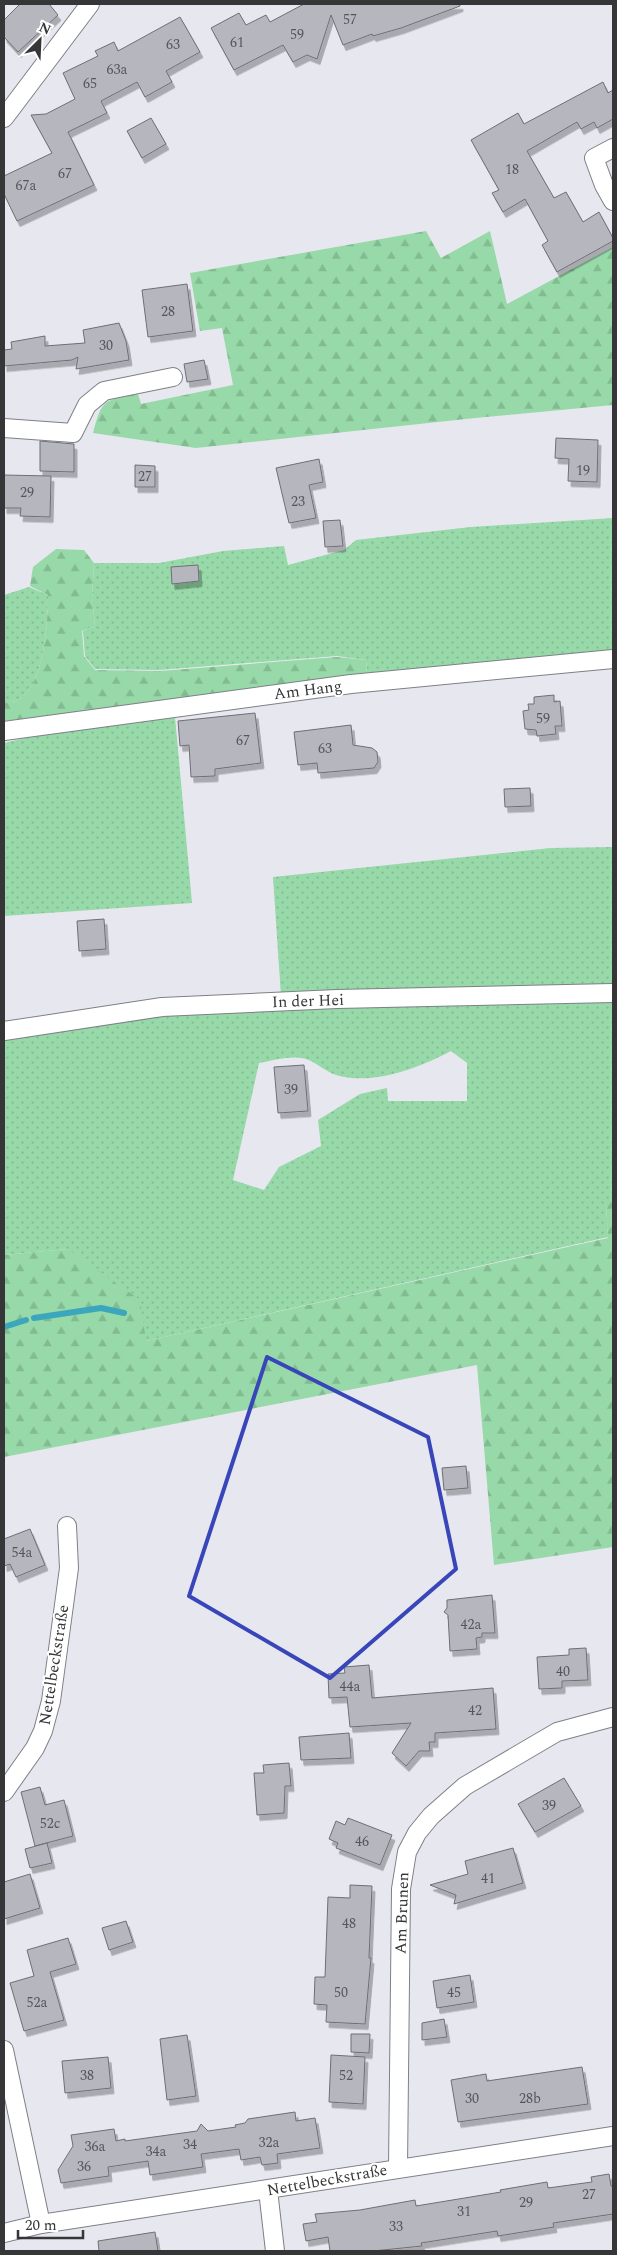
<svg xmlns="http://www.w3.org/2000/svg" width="617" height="2255" font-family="Spectral,serif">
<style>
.green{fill:url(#green-dots);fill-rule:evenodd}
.forest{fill:url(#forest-firs)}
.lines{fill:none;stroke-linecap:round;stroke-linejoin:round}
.stream{stroke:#3ba7bd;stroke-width:6}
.building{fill:#b6b7be;stroke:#6e6e74;filter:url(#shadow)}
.minor-casing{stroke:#7f8087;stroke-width:20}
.minor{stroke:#fff;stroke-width:18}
.marked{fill:none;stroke:#3846b9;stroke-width:4;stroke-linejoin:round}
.labels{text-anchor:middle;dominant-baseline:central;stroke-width:4;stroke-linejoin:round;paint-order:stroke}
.number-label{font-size:14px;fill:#56565a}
.street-label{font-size:16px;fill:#363639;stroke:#fff}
</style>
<defs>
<pattern id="green-dots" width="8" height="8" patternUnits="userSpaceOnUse" patternTransform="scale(1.25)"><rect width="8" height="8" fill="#97d9a8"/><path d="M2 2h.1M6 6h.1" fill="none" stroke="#83bb91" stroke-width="1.8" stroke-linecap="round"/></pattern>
<pattern id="forest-firs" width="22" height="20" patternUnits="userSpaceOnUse" patternTransform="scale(1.25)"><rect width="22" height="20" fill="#97d9a8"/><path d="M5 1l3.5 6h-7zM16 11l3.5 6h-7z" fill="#83bb91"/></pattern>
<filter id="shadow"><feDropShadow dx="3" dy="5.5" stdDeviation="0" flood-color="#0004"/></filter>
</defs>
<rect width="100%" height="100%" fill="#e7e7ef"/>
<g class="green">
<polygon points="613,518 613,651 367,675 366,660 337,656 159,670 95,669 85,656 83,631 95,626 92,597 94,563 159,563 223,551 284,546 288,565 344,550 356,540 471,527"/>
<path d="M29 587 48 595C48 621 44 708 4 702V595Z"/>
<polygon points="175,717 192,903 4,916 4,743 58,730"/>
<polygon points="613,847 613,986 281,996 273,877 551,848"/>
<path d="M613 998V1202L606 1205 608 1237 146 1341 68 1249 4 1255V1035L170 1012ZM451 1051 467 1063V1101H388L387 1088 360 1094 318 1120 321 1146 279 1167 264 1190 233 1180 259 1063C271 1061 288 1056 301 1058 313 1059 324 1071 336 1075 372 1086 419 1068 451 1051Z"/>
</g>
<g class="forest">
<path d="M426 231 441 258 490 231 507 304 613 247V405L475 418 196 448 93 433C102 399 104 400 138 394L141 404 233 385 222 328 200 331 190 273Z"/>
<path d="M56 549 84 550 94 563 92 597 95 626 82 631 84 656 95 670 160 671 337 657 366 660 367 676 4 721V702C44 708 48 622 48 595L30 586 33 567Z"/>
<polygon points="613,1202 613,1547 494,1565 477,1365 4,1457 4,1255 68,1249 140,1300 146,1341 608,1238 606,1204"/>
</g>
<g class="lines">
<g class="stream">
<polyline points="34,1318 101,1308 124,1313"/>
<polyline points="4,1327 26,1320"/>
</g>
</g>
<g class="building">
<polygon points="20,4 49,4 58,15 18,52 4,37 4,20"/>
<polygon points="304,4 460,4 460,6 401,28 373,36 372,34 343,45 331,15 317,59 307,55 293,62 283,45 234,70 211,28 239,13 246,25 266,15 270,22"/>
<polygon points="180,17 200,52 166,71 172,82 145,97 137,82 101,101 107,113 68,132 94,185 17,221 4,194 4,176 52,153 31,115 46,114 75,99 63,73 98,56 95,51 114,42 118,51"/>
<polygon points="603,82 608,93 613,90 613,119 597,128 594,122 581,129 577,122 527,151 554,198 566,192 583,222 599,212 613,238 613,241 557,272 542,245 548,241 525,199 503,212 492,193 499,190 471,140 518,113 524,124"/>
<polygon points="151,118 166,144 142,158 127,131"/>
<polygon points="187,284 193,331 148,337 142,290"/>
<polygon points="119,323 126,341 129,360 76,369 78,357 72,360 4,366 4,350 12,349 11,342 45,336 45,346 85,343 83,330"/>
<polygon points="204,360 208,379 187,382 184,364"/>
<polygon points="556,438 598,440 597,482 568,481 569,459 555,458"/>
<polygon points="40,441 74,444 74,472 40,471"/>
<polygon points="319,459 323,482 309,485 316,518 289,523 276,468"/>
<polygon points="135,465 155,466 155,487 135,487"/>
<polygon points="4,475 51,476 50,517 20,516 21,508 4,508"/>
<polygon points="340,520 343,546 325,547 323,521"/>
<polygon points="198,565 199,581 172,584 171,567"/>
<polygon points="554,695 554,702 560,701 562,726 555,726 556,734 537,736 536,730 525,729 523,711 529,710 528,704 534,704 534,697"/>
<polygon points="255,713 261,763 215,769 215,776 191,777 189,745 180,746 178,721"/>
<polygon points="351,725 353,745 372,748 377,752 378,762 374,768 318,773 317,763 298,765 294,732"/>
<polygon points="530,788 531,806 505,807 504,789"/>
<polygon points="104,919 106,949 79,951 77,921"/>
<polygon points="304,1065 308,1111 278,1113 274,1067"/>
<polygon points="466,1466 468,1488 444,1490 442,1468"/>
<polygon points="30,1529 45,1565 16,1577 10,1564 4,1566 4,1539"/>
<polygon points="492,1595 495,1633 482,1633 482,1637 476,1638 477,1649 450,1651 448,1615 444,1612 447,1608 447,1600"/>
<polygon points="586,1648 588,1680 562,1681 562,1688 539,1689 537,1657 569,1655 569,1649"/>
<polygon points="369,1665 372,1698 493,1688 496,1729 435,1733 435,1742 429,1742 430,1751 419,1751 406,1766 392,1753 411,1723 350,1727 347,1697 329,1698 328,1674 345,1673 344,1667"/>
<polygon points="349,1733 351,1758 301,1760 299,1737"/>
<polygon points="289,1763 291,1786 285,1786 284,1813 257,1815 254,1773 264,1773 263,1765"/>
<polygon points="564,1778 581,1806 535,1832 518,1804"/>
<polygon points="40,1787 45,1805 64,1800 73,1836 35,1846 21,1792"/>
<polygon points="348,1818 392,1835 380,1865 336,1848 338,1843 329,1839 336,1821 345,1825"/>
<polygon points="47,1843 52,1863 30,1868 25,1849"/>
<polygon points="513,1848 523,1883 454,1904 456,1895 430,1885 468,1874 465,1861"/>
<polygon points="30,1874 40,1908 4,1919 4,1882"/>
<polygon points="350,1885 372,1886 369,1958 371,1958 365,2024 326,2022 327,2005 314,2004 315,1977 325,1977 328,1897 350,1898"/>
<polygon points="126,1921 133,1942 109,1950 102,1928"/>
<polygon points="68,1938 76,1964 50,1972 64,2020 24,2031 10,1983 34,1976 27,1950"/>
<polygon points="470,1975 474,2002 437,2008 433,1981"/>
<polygon points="444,2019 447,2037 422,2040 422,2023"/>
<polygon points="351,2034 370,2034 369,2053 351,2052"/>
<polygon points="187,2035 196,2096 167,2100 160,2039"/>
<polygon points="331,2055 365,2057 363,2104 329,2102"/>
<polygon points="108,2057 111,2088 65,2093 62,2061"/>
<polygon points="582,2067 588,2104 458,2122 451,2080 486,2074 487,2081"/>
<polygon points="295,2112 296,2121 315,2118 320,2148 277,2154 278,2163 262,2165 260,2157 241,2160 239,2149 201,2154 203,2167 150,2175 148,2161 108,2167 109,2176 61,2183 58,2170 73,2146 71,2135 114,2129 116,2141 125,2139 125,2141 197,2131 201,2124 208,2131 236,2127 235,2125 245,2123 248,2119"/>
<polygon points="609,2174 611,2186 613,2186 613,2214 553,2223 554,2227 498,2236 497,2231 421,2243 422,2246 373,2251 330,2251 328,2237 306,2241 303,2224 317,2222 315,2214 360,2210 415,2200 416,2206 501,2192 500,2190 547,2182 548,2188 592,2182 591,2177"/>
<polygon points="155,2232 158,2251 99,2251 98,2241"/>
</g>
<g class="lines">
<g class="minor-casing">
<g id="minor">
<polyline points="4,118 90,4"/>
<polyline points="613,148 594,158 604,185 613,201"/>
<polyline points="4,428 73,433 87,405 104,391 173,377"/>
<polyline points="4,731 351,684 613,659"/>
<polyline points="4,1031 162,1007 337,999 613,993"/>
<polyline points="4,1792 35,1748 43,1731 51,1701 69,1568 67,1526"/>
<polyline points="4,2050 41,2224"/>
<polyline points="398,2168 401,1889 407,1852 417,1833 431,1816 465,1786 557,1732 613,1717"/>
<polyline points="268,2190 275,2251"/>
<polyline points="4,2233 41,2224 613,2136"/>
</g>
</g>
<use href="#minor" class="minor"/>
</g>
<path class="marked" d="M267 1357 428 1437 456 1569 330 1678 189 1596Z"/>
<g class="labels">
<g class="number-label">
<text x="350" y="19">57</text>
<text x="297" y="34">59</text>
<text x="237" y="42">61</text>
<text x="173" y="44">63</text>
<text x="117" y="69">63a</text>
<text x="90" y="83">65</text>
<text x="512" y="169">18</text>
<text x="65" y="173">67</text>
<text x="26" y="185">67a</text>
<text x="168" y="311">28</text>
<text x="106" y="345">30</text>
<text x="583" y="470">19</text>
<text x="145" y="476">27</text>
<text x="27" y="492">29</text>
<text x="298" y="501">23</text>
<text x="543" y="718">59</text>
<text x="243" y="740">67</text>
<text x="325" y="748">63</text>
<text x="291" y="1089">39</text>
<text x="22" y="1552">54a</text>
<text x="471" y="1624">42a</text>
<text x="563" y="1671">40</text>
<text x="350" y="1686">44a</text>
<text x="475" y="1710">42</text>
<text x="549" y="1805">39</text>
<text x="50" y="1823">52c</text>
<text x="362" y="1841">46</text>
<text x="488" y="1878">41</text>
<text x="349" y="1923">48</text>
<text x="341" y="1992">50</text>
<text x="454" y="1992">45</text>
<text x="37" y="2002">52a</text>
<text x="87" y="2075">38</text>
<text x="346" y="2075">52</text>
<text x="472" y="2098">30</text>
<text x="530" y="2098">28b</text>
<text x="269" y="2142">32a</text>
<text x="190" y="2144">34</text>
<text x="95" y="2146">36a</text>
<text x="156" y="2151">34a</text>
<text x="84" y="2166">36</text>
<text x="589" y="2194">27</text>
<text x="526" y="2202">29</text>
<text x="464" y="2211">31</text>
<text x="396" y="2226">33</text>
</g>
<g class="street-label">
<text transform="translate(308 690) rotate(-7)">Am Hang</text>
<text transform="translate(308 1001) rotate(-2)">In der Hei</text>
<text transform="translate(54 1665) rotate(-81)">Nettelbeckstraße</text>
<text transform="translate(402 1913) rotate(-88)">Am Brunen</text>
<text transform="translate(327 2180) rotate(-10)">Nettelbeckstraße</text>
</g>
</g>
<rect width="617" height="2255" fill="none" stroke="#363639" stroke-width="10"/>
<g transform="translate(40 40) rotate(24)" stroke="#ffffff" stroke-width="4" paint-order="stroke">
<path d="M0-4L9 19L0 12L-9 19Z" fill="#363639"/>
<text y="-8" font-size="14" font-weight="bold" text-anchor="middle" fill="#363639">N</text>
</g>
<path d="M18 2230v8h65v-8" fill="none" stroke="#363639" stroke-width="2.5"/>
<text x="25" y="2230" font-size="15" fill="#363639" stroke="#ffffff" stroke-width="4" paint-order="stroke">20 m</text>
</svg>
